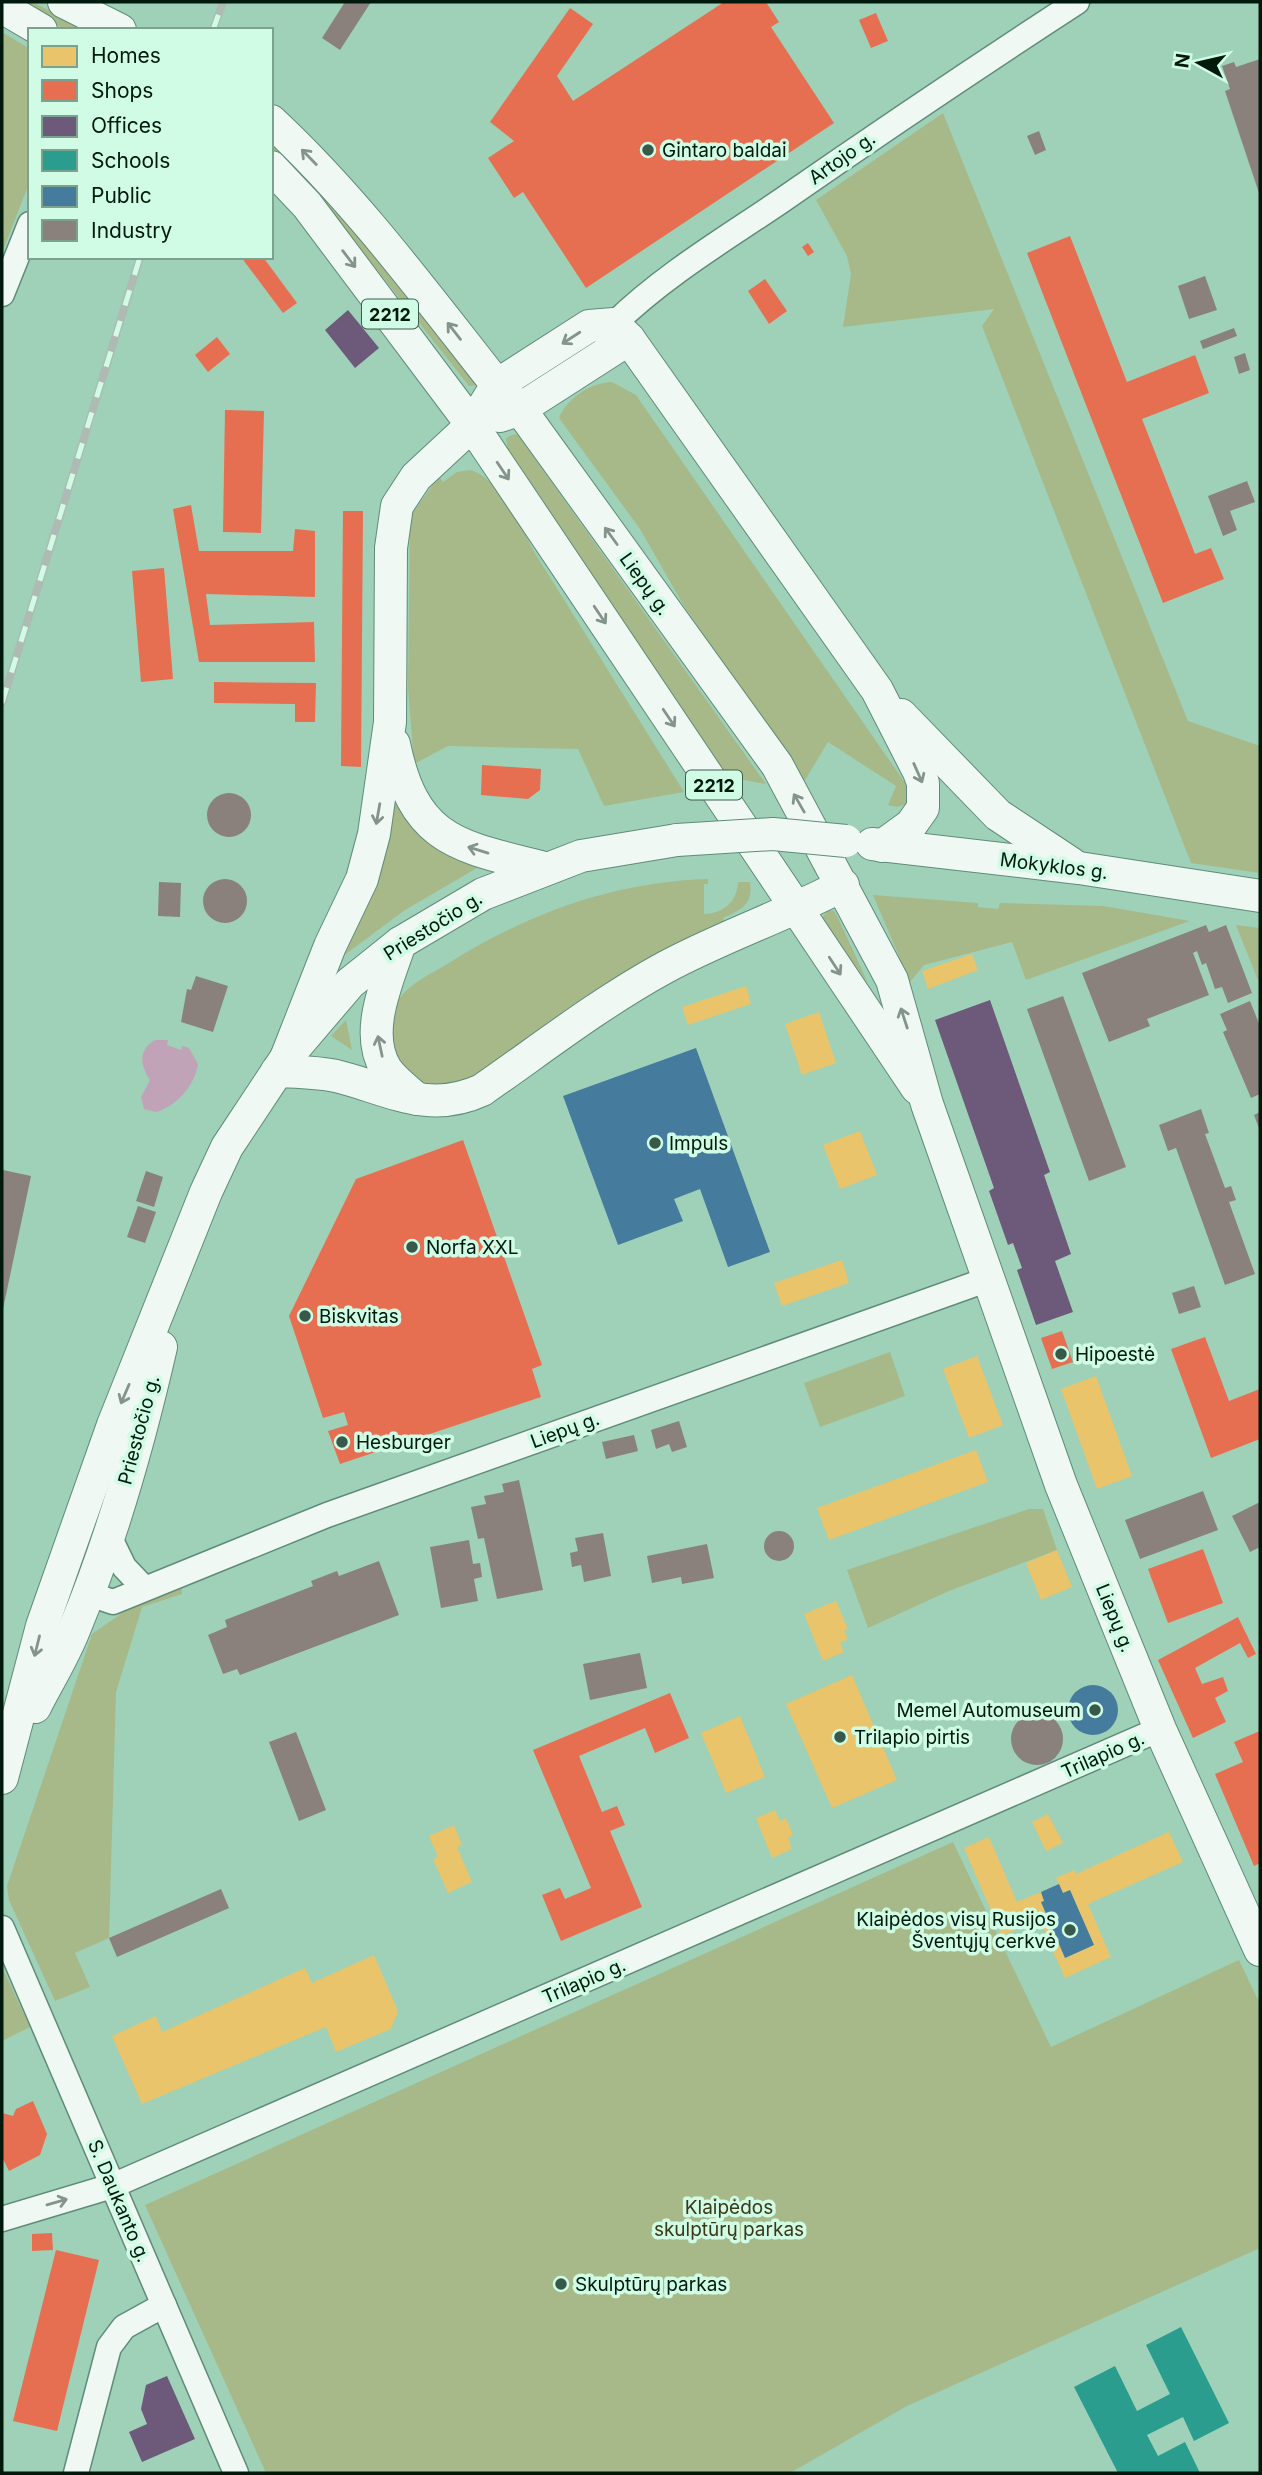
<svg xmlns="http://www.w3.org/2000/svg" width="1262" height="2475" font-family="Inter,sans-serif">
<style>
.green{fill:#a7b989}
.water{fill:#c1a3b7}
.homes{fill:#e9c46a}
.shops{fill:#e76f51}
.offices{fill:#6d597a}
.schools{fill:#2a9d8f}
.public{fill:#457b9d}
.industry{fill:#8a817c}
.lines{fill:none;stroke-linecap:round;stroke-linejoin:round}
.minor-casing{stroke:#5f8c79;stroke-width:27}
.major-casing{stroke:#5f8c79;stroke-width:34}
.minor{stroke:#f0f8f4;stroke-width:24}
.major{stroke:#f0f8f4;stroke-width:32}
.rail-casing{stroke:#aebbb5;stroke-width:8}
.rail{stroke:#d0fce5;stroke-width:5;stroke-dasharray:16;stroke-linecap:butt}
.major-bridge-casing{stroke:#5f8c79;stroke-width:34;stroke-linecap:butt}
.major-bridge{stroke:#f0f8f4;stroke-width:32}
.oneway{stroke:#84948c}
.poi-dot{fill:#375949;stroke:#d0fce5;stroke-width:2.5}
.labels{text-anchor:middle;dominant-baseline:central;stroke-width:7;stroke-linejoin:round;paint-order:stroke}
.shield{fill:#d0fce5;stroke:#3e5d4e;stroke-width:2}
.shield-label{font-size:18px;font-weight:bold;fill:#00190d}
.poi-label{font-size:19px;fill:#00190d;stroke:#d0fce5;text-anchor:start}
.street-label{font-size:19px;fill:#00190d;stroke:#d0fce5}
.park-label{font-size:19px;fill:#3b3717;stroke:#d0fce5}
</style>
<rect width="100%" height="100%" fill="#9ed1b8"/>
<g class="green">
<polygon points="17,2 32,2 90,30 66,30"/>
<polygon points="2,32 30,49 30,181 2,253"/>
<polygon points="943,113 1188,721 1260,746 1260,873 1191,863 982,326 994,309 843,327 851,274 847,256 816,200"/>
<polygon points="271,135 327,191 478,385 469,386 322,200 271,150"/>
<path d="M612 382 636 395 903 780 909 783 908 804 897 807 888 805 896 786 828 742 804 782 684 606 640 529 559 418C568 398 589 383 612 382Z"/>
<polygon points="515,434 518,435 766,784 728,777 508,450 506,438"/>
<path d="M470 470C496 475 522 528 533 550L684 792 604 806 578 749 448 746 414 764 408 688 410 517 439 476 443 482 457 472Z"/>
<polygon points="393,798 426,840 442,851 477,868 405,910 335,962"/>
<path d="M708 879V884H704V914C724 913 737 902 738 882H750C753 905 742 909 723 918L726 924 469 1079C425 1096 384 1074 392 1023 394 1012 395 1002 403 994 416 980 436 971 452 961 531 912 615 882 708 879Z"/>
<polygon points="873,895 978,903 978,907 998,909 1000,903 1103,906 1190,921 1026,980 1012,942 924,965 910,982"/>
<polygon points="828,910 834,911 839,920 868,983 821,919"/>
<polygon points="1236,925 1260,928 1260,985"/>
<polygon points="346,1020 352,1050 331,1036"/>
<polygon points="890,1352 905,1396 820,1427 804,1383"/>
<polygon points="1029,1509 1043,1509 1057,1550 949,1591 868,1628 847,1570"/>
<polygon points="181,1581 182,1594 142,1607 116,1692 109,1938 75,1953 90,1987 55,2001 9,1900 7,1886 92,1634 148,1595"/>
<polygon points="953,1842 1051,2047 1239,1960 1260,2004 1260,2248 907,2406 790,2473 266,2473 145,2205"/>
<polygon points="2,1967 30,2027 2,2041"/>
</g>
<path class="water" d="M155 1040H168L167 1045 181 1050 182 1046 189 1048 198 1064C195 1085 177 1106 156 1112L144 1109 141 1097 150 1080C140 1065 138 1050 155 1040Z"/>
<g class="homes">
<polygon points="972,954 978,970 928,989 922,971"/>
<polygon points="746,986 751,1004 688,1025 682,1007"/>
<polygon points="819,1012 836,1063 802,1075 785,1024"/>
<polygon points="860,1131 877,1175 840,1189 823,1145"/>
<polygon points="842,1260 849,1283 782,1306 774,1283"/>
<polygon points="977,1356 1003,1425 969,1438 943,1369"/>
<polygon points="1096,1376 1132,1476 1097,1489 1061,1389"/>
<polygon points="976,1450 988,1482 829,1540 817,1508"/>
<polygon points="1057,1550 1072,1587 1041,1600 1026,1563"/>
<polygon points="836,1601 848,1629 844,1631 848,1639 840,1643 844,1652 823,1661 804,1614"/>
<polygon points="852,1675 897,1780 832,1808 786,1704"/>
<polygon points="740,1716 765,1777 726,1793 701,1733"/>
<polygon points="775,1810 780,1821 786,1818 793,1835 788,1838 792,1849 772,1858 756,1818"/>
<polygon points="1048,1814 1063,1843 1046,1851 1032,1822"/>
<polygon points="454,1825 462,1845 457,1847 472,1882 448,1893 433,1859 438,1857 429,1836"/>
<polygon points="1169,1832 1183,1862 1088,1904 1111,1957 1065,1978 1039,1919 1002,1936 964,1848 989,1837 1017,1902 1041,1892 1044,1901 1041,1902 1065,1958 1094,1945 1070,1890 1063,1893 1056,1878 1074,1870 1076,1874"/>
<polygon points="374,1955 398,2011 391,2029 336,2052 326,2027 142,2104 112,2036 156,2016 162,2032 305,1968 312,1983"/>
</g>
<g class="shops">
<polygon points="724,2 766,2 779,22 771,27 834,123 586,288 523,192 514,198 488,158 514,141 490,122 570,8 593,24 557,76 573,101"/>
<polygon points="876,13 888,41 871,48 859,20"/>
<polygon points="1070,236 1127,382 1195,355 1209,393 1142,419 1195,554 1211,548 1224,579 1163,603 1027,253"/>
<polygon points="808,243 814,252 808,256 802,247"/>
<polygon points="241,257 263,257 297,303 283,313"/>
<polygon points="765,279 787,311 769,324 748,291"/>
<polygon points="217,337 230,354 208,372 195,355"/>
<polygon points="225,410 264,411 261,533 223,532"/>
<polygon points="191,505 199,551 293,551 295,529 315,531 315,597 206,594 210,625 314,622 315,662 199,662 173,509"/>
<polygon points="343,511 363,511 361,767 341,766"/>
<polygon points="164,568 173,679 141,682 132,571"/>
<polygon points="214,682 316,683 315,722 295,722 295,704 214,703"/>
<polygon points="482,765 541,769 540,790 528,799 481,795"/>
<polygon points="463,1140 542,1365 532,1369 541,1397 340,1464 328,1431 348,1425 344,1412 323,1418 289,1316 356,1179"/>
<polygon points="1062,1331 1073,1362 1052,1369 1041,1338"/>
<polygon points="1205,1337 1229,1401 1260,1389 1260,1439 1211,1458 1171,1349"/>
<polygon points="1203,1549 1223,1603 1168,1623 1148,1569"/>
<polygon points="1238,1617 1256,1654 1248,1658 1240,1643 1195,1668 1202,1684 1223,1677 1228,1691 1215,1698 1226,1722 1193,1738 1158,1660"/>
<polygon points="670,1693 689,1738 655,1753 645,1728 579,1756 602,1812 617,1806 625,1825 610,1831 642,1907 561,1941 542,1895 560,1888 565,1899 591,1888 533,1750"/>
<polygon points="1260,1731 1260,1863 1254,1866 1215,1774 1243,1762 1234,1742"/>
<polygon points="33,2101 47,2134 40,2155 9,2171 2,2157 2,2113 13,2116 16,2109"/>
<polygon points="52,2233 53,2250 32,2251 32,2234"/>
<polygon points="56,2250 99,2260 57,2431 13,2421"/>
</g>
<g class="offices">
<polygon points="348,310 379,348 355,368 325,330"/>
<polygon points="990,1000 1050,1172 1044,1175 1071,1254 1055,1261 1073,1312 1036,1325 1017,1270 1022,1268 1013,1243 1008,1245 989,1191 994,1188 935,1020"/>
<polygon points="167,2376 195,2439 142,2462 129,2432 147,2424 141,2409 146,2385"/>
</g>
<polygon class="schools" points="1181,2327 1229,2423 1194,2441 1183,2417 1147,2435 1158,2456 1185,2442 1200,2473 1118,2473 1074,2387 1115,2366 1137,2411 1170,2394 1146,2345"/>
<g class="public">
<polygon points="696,1048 770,1252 728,1267 700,1189 674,1199 683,1221 618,1245 563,1096"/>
<circle cx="1093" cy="1710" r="25"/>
<polygon points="1059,1884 1063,1893 1070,1890 1094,1945 1065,1958 1041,1902 1044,1901 1041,1892"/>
</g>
<g class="industry">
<polygon points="345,2 371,2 340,50 322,38"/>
<polygon points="1260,59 1260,196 1225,91 1230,89 1222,66 1234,62 1236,67"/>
<polygon points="1039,131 1046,150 1035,155 1027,136"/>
<polygon points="1205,276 1217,310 1189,319 1178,286"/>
<polygon points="1234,328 1237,336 1203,349 1200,341"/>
<polygon points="1245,353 1250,370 1239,374 1234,357"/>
<polygon points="1247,481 1255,502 1230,511 1237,530 1223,536 1208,496"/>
<circle cx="229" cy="815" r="22"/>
<circle cx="225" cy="901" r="22"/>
<polygon points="159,882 181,883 180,917 158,916"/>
<polygon points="1206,925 1209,932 1226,925 1252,993 1228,1003 1222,987 1215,989 1206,963 1202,965 1197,951 1193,953 1209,995 1147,1019 1150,1026 1109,1042 1082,973"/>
<polygon points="196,976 228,986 213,1032 181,1022 187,989 191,990"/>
<polygon points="1063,996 1126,1167 1089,1181 1027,1009"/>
<polygon points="1250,1001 1260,1026 1260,1094 1251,1098 1223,1032 1227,1030 1220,1014"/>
<polygon points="1201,1109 1209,1133 1205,1134 1225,1188 1231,1186 1236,1200 1229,1202 1255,1274 1225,1285 1176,1148 1168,1151 1159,1125"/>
<polygon points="1260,1112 1260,1131 1254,1115"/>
<polygon points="3,1170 31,1176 3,1309 2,1309"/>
<polygon points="146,1171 163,1177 154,1207 136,1201"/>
<polygon points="138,1206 156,1212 145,1243 127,1237"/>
<polygon points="1194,1286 1201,1307 1179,1314 1172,1293"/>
<polygon points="679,1421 687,1447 672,1452 669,1444 656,1449 651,1430"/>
<polygon points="634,1435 638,1451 606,1459 602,1442"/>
<polygon points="519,1480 543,1590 497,1599 484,1538 478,1539 471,1507 486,1504 484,1496 504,1492 502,1484"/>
<polygon points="1203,1491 1218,1530 1140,1559 1125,1520"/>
<polygon points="1260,1502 1260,1547 1250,1552 1232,1516"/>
<circle cx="779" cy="1546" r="15"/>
<polygon points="603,1533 611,1576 584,1582 581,1565 572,1567 570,1553 578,1551 575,1538"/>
<polygon points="469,1540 473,1564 480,1563 482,1577 474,1579 478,1601 441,1608 430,1547"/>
<polygon points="707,1544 714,1578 682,1584 681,1577 652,1583 647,1556"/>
<polygon points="379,1561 399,1615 240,1675 237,1669 223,1674 208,1635 227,1627 225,1620 313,1586 311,1581 337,1571 339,1576"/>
<polygon points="640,1653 647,1688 590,1700 583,1664"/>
<circle cx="1037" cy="1739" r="26"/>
<polygon points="296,1732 326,1810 299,1821 269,1742"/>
<polygon points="221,1889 229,1908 117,1957 109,1938"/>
</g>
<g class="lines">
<g class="minor-casing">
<g id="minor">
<polyline points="2,294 30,224"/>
<path d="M614 324C663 276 725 239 781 201 879 133 977 67 1077 2"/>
<polyline points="108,1534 124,1567 144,1588"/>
<polyline points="87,1593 113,1602 327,1515 989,1279"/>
<polyline points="2,1928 236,2473"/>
<polyline points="2,2219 112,2186 1160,1729"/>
<polyline points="76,2473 109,2347 124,2327 164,2305"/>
</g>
</g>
<g class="major-casing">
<g id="major">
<polyline points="64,2 120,30"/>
<polyline points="2,7 41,30"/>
<path d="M271 121C356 200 425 294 497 385L520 409 777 765 892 980 927 1104 1061 1485 1160 1729 1260 1950"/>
<polyline points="271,167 307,205 472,425 917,1088"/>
<polyline points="500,416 520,409 629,339"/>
<polyline points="901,715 998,815 1072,864"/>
<path d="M394 744C414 842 458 846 544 868"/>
<polyline points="872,844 1079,868 1260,896"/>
<path d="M400 943C388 980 363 1032 386 1069 393 1080 407 1090 417 1099"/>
<polyline points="286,1058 330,946 362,879 374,834 390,722 391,548 397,506 416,477 472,425 497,385 589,326 614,324 629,339 877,690 919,772 923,783 923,808 911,825 882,846"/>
<path d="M277 1071C297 1072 317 1072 336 1076 389 1089 428 1115 482 1090 541 1049 600 1003 664 968 721 937 784 916 843 885"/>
<path d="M35 1707C48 1681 64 1656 74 1630 112 1539 139 1443 161 1347"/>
<polyline points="2,1778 42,1626 113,1425 206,1192 227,1147 286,1058 350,983 400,943 483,894 581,856 677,840"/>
</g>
</g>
<use href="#minor" class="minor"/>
<use href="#major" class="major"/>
<g class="rail-casing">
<g id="rail">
<polyline points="213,30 223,2"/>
<polyline points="2,703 140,257"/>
</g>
</g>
<use href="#rail" class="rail"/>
<g class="major-bridge-casing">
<polyline id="major-bridge" points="677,840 773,834 846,841"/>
</g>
<use href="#major-bridge" class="major-bridge"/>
</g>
<defs><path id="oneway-shaft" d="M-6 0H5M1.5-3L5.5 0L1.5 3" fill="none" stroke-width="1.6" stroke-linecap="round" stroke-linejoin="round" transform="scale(1.75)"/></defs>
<g class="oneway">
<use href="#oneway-shaft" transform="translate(309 157) rotate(-134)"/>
<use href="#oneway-shaft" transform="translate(349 259) rotate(53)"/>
<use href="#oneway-shaft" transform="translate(454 331) rotate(-128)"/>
<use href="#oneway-shaft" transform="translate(571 338) rotate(147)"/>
<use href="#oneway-shaft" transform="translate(503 471) rotate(56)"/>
<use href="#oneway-shaft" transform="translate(611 536) rotate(-126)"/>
<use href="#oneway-shaft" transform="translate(600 615) rotate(56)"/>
<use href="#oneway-shaft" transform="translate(669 718) rotate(56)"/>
<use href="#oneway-shaft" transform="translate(918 773) rotate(66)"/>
<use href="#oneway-shaft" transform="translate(799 803) rotate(-120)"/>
<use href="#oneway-shaft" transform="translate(378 814) rotate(100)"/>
<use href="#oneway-shaft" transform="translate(478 850) rotate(-163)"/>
<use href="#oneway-shaft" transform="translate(835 966) rotate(57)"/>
<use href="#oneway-shaft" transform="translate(904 1018) rotate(-108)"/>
<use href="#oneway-shaft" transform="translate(380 1046) rotate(-102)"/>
<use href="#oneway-shaft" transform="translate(125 1394) rotate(113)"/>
<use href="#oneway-shaft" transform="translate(37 1646) rotate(104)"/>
<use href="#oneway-shaft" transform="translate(57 2202) rotate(-16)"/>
</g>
<g class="poi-dot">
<circle cx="648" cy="150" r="7"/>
<circle cx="655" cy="1143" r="7"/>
<circle cx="412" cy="1247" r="7"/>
<circle cx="305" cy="1316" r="7"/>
<circle cx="1061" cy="1354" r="7"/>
<circle cx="342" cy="1442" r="7"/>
<circle cx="1095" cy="1710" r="7"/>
<circle cx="840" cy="1737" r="7"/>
<circle cx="1070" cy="1930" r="7"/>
<circle cx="561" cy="2284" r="7"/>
</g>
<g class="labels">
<g class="shield">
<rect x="362" y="299.5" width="56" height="29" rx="5"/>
<rect x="686" y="770.5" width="56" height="29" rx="5"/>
</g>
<g class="shield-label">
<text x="390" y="314">2212</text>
<text x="714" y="785">2212</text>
</g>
<g class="poi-label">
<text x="662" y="150">Gintaro baldai</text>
<text x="669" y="1143">Impuls</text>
<text x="426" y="1247">Norfa XXL</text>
<text x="319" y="1316">Biskvitas</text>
<text x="1075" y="1354">Hipoestė</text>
<text x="356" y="1442">Hesburger</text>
<text x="1081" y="1710" text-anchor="end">Memel Automuseum</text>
<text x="854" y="1737">Trilapio pirtis</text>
<text x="1056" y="1919" text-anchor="end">Klaipėdos visų Rusijos<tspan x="1056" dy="22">Šventųjų cerkvė</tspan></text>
<text x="575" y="2284">Skulptūrų parkas</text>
</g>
<g class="street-label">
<text transform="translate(842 158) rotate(-35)">Artojo g.</text>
<text transform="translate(645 584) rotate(54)">Liepų g.</text>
<text transform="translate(1054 866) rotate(7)">Mokyklos g.</text>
<text transform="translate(433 926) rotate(-32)">Priestočio g.</text>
<text transform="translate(139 1430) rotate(-75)">Priestočio g.</text>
<text transform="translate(565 1430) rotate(-20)">Liepų g.</text>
<text transform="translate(1115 1618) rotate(68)">Liepų g.</text>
<text transform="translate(1103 1755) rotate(-24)">Trilapio g.</text>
<text transform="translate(584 1981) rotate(-23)">Trilapio g.</text>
<text transform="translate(119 2201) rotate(67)">S. Daukanto g.</text>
</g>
<g class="park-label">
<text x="729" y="2207">Klaipėdos<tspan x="729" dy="22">skulptūrų parkas</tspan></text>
</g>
</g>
<rect width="1262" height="2475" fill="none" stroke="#00190d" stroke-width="7"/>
<rect x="28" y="28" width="245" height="231" fill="#d0fce5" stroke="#7da18f" stroke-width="2"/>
<rect x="42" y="46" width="35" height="21" fill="#e9c46a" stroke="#7da18f" stroke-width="2"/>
<text x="91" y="63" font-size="21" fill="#00190d">Homes</text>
<rect x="42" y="80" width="35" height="21" fill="#e76f51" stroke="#7da18f" stroke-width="2"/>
<text x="91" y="98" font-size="21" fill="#00190d">Shops</text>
<rect x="42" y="116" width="35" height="21" fill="#6d597a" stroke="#7da18f" stroke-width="2"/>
<text x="91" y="133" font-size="21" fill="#00190d">Offices</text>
<rect x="42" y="150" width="35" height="21" fill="#2a9d8f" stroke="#7da18f" stroke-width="2"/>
<text x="91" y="168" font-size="21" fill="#00190d">Schools</text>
<rect x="42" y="186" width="35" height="21" fill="#457b9d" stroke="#7da18f" stroke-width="2"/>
<text x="91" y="203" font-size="21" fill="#00190d">Public</text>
<rect x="42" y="220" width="35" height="21" fill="#8a817c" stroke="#7da18f" stroke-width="2"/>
<text x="91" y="238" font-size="21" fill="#00190d">Industry</text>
<g transform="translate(1199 63) rotate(278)" stroke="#d0fce5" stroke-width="5" paint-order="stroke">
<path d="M0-5L12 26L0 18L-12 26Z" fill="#00190d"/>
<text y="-10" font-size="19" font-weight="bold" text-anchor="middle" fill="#00190d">N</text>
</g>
</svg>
